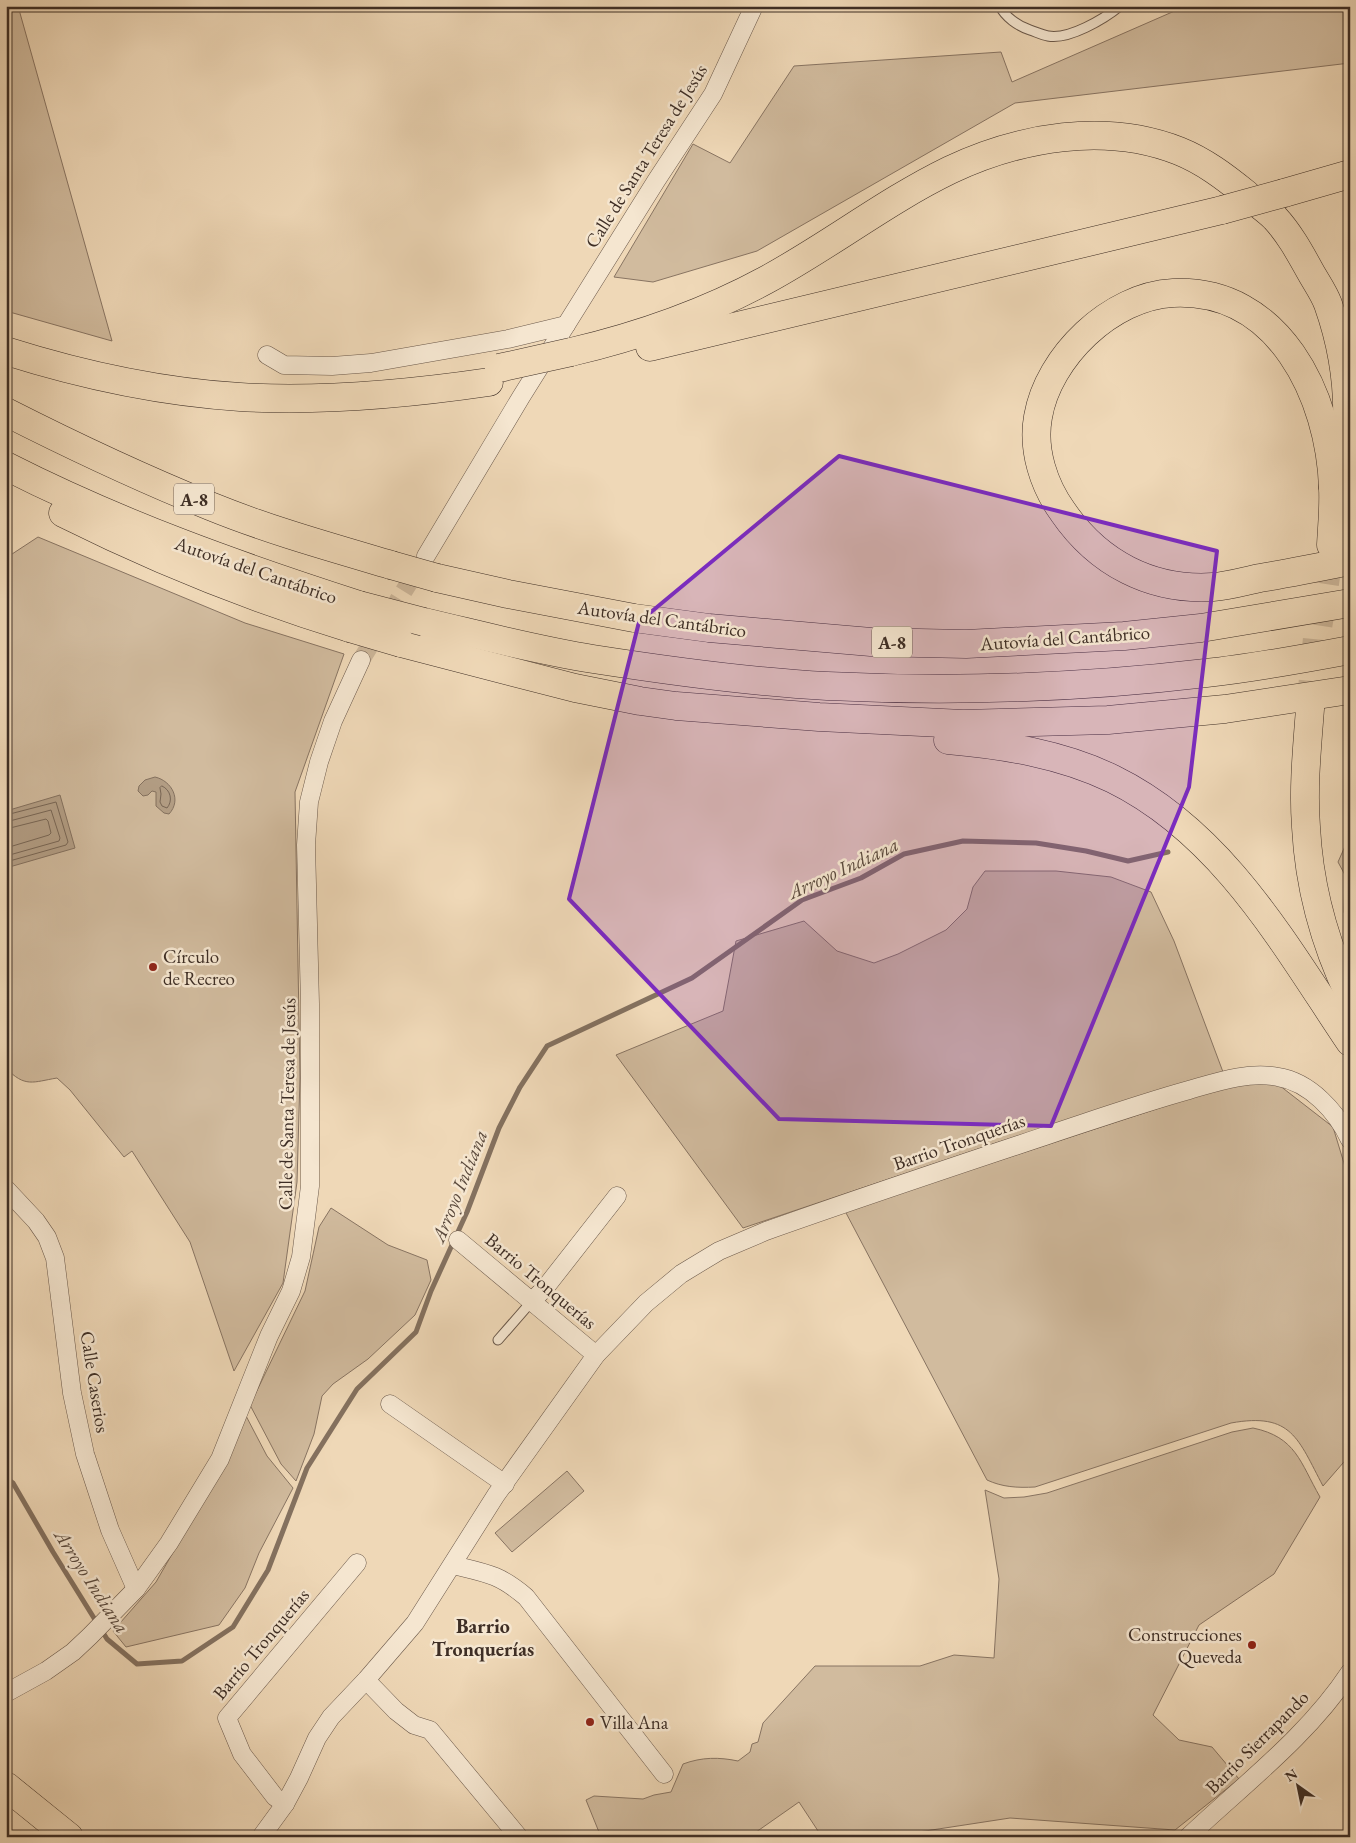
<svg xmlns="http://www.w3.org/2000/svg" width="1356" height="1843" font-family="'EB Garamond',serif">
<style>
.green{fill:#d1bb9e;stroke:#887462}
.water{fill:#b39e85;stroke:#84715f}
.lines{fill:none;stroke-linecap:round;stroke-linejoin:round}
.shore{stroke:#786655;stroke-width:1}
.stream{stroke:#84715f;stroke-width:5}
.street-tunnel{stroke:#ccb69a;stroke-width:18;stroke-dasharray:18 9;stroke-linecap:butt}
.highway-tunnel{stroke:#ccb69a;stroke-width:28;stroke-dasharray:28 14;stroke-linecap:butt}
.lane-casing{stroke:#6a584a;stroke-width:11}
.street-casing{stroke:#6a584a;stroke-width:19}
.primary-casing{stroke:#3e2e25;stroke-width:29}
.highway-casing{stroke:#3e2e25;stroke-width:29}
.lane{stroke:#f5e6d0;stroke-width:9}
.street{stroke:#f5e6d0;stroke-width:18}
.primary{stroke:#efd8b7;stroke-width:28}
.highway{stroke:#efd8b7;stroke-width:28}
.highway-bridge-casing{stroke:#3e2e25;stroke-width:29;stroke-linecap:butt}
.highway-bridge{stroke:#efd8b7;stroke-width:28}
.marked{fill:#7b2cbf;fill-opacity:0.2;stroke:#7b2cbf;stroke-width:4;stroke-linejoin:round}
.poi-dot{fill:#8f2418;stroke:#f5e6d0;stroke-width:2}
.labels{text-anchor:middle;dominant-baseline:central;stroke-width:5;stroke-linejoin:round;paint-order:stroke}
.shield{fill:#f5e6d0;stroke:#756558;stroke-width:1}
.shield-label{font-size:18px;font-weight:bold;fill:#3e2e25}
.street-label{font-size:19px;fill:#3e2e25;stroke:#f5e6d0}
.poi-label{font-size:19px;fill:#3e2e25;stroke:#f5e6d0;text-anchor:start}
.water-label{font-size:20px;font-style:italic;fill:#5b4a3d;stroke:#f5e6d0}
.neighbourhood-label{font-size:20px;font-weight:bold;fill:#3e2e25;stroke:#f5e6d0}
</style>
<rect width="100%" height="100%" fill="#efd8b7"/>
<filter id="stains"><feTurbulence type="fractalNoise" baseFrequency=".004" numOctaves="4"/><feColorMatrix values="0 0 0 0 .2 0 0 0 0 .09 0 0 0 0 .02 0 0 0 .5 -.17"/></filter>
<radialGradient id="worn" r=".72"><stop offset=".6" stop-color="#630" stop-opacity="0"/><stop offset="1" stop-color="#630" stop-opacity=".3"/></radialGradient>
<g class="green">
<polygon points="6,6 18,6 112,341 6,311"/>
<polygon points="1186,6 1350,6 1350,63 1015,103 757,251 653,282 614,277 693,144 730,163 794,66 1001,52 1012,82"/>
<path d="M38 537 245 623 344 654 295 792 300 1078 297 1182 283 1283 234 1371 190 1242 132 1151 124 1157 70 1090 57 1078C33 1082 25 1088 6 1068V558Z"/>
<polygon points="1350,835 1350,928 1344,912 1345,875 1338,862"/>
<polygon points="985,871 1056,871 1111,877 1151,892 1174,941 1223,1072 999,1142 743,1228 616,1055 723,1011 736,941 804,921 837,951 874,963 898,954 946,930 967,909 973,887"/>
<path d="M1275 1082 1333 1127 1350 1183V1455L1323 1486C1298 1439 1292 1412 1231 1423L1035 1487C1017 1488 1002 1487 987 1480L845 1211 1223 1087Z"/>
<polygon points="331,1208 388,1245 427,1260 431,1280 415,1315 368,1359 333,1384 322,1396 314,1434 296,1481 281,1464 250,1405 305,1291 319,1227"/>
<polygon points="245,1414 267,1456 293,1488 259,1553 245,1588 219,1625 126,1647 113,1631 156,1582 183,1535"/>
<path d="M1253 1428C1296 1437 1300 1462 1320 1497L1274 1574 1199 1625 1153 1715 1179 1740 1212 1747 1239 1779 1175 1830 1010 1818 886 1837H822L799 1802 749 1837H601L586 1800 594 1796 643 1799 654 1795 671 1792 683 1764C702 1757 719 1757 738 1761L750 1752 752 1744 758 1742 763 1723 815 1666H920L954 1655 994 1658 999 1579 985 1490 1004 1498 1024 1497 1047 1493 1232 1432Z"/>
<polygon points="567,1471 584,1491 512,1552 495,1533"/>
</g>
<g class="water">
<path d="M155 777C172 781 182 800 169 814L164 813 156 806V792L152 791 148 795 143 796 138 791 139 786 145 780Z"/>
<polygon points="60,795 75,848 6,868 6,811"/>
</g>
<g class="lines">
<g class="shore">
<path d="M162 786C171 790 173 801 167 808L162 806 160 802 161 794 160 788Z"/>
<polyline points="6,815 56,802 68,842 66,845 6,862"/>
<polyline points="6,822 51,810 60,838 59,841 6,856"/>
<polyline points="6,829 46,819 48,821 51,833 49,835 6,848"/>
</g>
<polyline class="stream" points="6,1478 13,1483 53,1552 107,1639 137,1664 182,1661 233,1627 268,1570 307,1468 357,1389 416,1332 431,1291 467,1212 499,1128 520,1087 547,1046 692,978 802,900 861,878 904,854 963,841 1036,843 1086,851 1128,861 1168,852"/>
<polyline class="street-tunnel" points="361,660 420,565"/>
<polyline class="highway-tunnel" points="1310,709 1318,628 1331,545"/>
<g class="lane-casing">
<g id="lane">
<path d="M1000 6C1005 17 1018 26 1030 30 1036 32 1042 35 1048 36 1069 40 1104 19 1120 6"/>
<polyline points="498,1340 532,1301"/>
</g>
</g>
<g class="street-casing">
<g id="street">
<polyline points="267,355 284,365 332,366 371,363 508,339 566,325"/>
<polyline points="426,556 521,397 656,181 713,94 754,6"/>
<polyline points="6,1189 36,1221 47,1237 55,1258 72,1393 85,1454 110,1530 136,1589"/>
<polyline points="458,1240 596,1355"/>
<polyline points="532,1301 545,1288 617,1196"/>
<polyline points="390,1404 505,1484"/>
<path d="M453 1565C486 1573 499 1574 526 1597L664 1774"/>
<polyline points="366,1680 396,1711 414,1725 430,1730 518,1836"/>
<polyline points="6,1693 46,1671 73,1652 90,1636 136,1589 169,1543 220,1459 269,1336 291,1291 301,1257 310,1186 310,1004 306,845 309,802 319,762 333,721 361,660"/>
<polyline points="285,1804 275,1797 242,1754 227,1718 357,1563"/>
<path d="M261 1837 285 1804 299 1778 317 1738 331 1717 366 1680 415 1623 496 1495 596 1355 646 1303 681 1274 719 1251 766 1231C870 1194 976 1159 1081 1124 1117 1112 1153 1100 1189 1090 1217 1082 1249 1071 1278 1077 1310 1082 1337 1112 1350 1140"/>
<path d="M1188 1837C1244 1784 1308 1736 1350 1672"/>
</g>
</g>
<g class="primary-casing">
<polyline id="primary" points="6,1786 69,1837"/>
</g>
<g class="highway-casing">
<g id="highway">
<polyline points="1284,193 1350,174"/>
<polyline points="650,347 1222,210"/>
<path d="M6 351C82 375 161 392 240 397 323 402 407 394 489 382"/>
<path d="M571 352C639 336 705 313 766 280 829 246 886 201 950 170 1020 137 1105 122 1179 151 1204 161 1225 177 1246 194 1255 202 1266 209 1275 218 1289 233 1300 253 1310 271 1316 282 1324 293 1328 304 1344 349 1350 395 1346 441 1345 450 1346 460 1343 468 1341 474 1336 481 1333 487"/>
<path d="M6 412C73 446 141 478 210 506 269 530 330 547 391 565"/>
<path d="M6 466C120 524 238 566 359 605"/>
<path d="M63 513C155 559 251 598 350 628"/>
<path d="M1331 545C1332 526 1334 507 1333 488 1330 396 1279 288 1173 293 1111 296 1048 357 1038 417 1032 450 1044 486 1063 512 1098 563 1151 591 1213 587 1229 586 1245 581 1260 578 1290 573 1320 567 1350 561"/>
<polyline points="437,578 508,594 634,618 709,628 871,642 966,644 1124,636 1201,628 1350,603"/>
<path d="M424 622C480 635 536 650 593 659 670 671 749 682 827 686 953 692 1080 688 1206 673 1254 668 1302 659 1350 650"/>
<polyline points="401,643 575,688 640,701 676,706 819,717 963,724 1108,720 1225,709 1350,690"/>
<path d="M1310 709C1307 748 1303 788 1306 827 1309 885 1325 944 1350 996"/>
<path d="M948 740C1004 745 1062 754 1113 779 1223 833 1284 944 1350 1042"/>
</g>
</g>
<use href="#lane" class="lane"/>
<use href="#street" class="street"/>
<use href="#primary" class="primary"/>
<use href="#highway" class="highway"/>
<g class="highway-bridge-casing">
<g id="highway-bridge">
<polyline points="1222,210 1284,193"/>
<polyline points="499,368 571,352"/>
<polyline points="391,565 437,578"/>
<polyline points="359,605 424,622"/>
<polyline points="350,628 401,643"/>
</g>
</g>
<use href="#highway-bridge" class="highway-bridge"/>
</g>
<path class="marked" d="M839 456 1217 551 1189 787 1051 1126 779 1119 569 899 639 622Z"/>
<g class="poi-dot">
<circle cx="153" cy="967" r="5"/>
<circle cx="1252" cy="1645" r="5"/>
<circle cx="590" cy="1722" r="5"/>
</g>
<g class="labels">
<g class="shield">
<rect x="174" y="483.5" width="40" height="31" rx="4"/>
<rect x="872" y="626.5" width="40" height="31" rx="4"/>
</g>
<g class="shield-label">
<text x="194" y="499">A-8</text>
<text x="892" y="642">A-8</text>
</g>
<g class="street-label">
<text transform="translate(646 156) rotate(-58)">Calle de Santa Teresa de Jesús</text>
<text transform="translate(256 570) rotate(19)">Autovía del Cantábrico</text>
<text transform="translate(662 619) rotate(8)">Autovía del Cantábrico</text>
<text transform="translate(1065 638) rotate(-4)">Autovía del Cantábrico</text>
<text transform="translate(287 1104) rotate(-89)">Calle de Santa Teresa de Jesús</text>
<text transform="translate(959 1142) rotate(-19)">Barrio Tronquerías</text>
<text transform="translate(541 1281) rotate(40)">Barrio Tronquerías</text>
<text transform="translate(95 1382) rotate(81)">Calle Caserios</text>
<text transform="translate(261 1644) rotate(-50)">Barrio Tronquerías</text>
<text transform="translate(1257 1742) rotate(-45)">Barrio Sierrapando</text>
</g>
<g class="poi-label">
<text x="163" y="956">Círculo<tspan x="163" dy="22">de Recreo</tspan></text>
<text x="1242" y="1634" text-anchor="end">Construcciones<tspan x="1242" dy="22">Queveda</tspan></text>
<text x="600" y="1722">Villa Ana</text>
</g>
<g class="water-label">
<text transform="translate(843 868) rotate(-25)">Arroyo Indiana</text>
<text transform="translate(459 1186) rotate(-68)">Arroyo Indiana</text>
<text transform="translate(92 1581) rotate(57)">Arroyo Indiana</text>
</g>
<g class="neighbourhood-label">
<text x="483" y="1626">Barrio<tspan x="483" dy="23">Tronquerías</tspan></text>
</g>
</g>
<rect width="1356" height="1843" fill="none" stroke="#efd8b7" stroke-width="25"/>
<rect x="8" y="8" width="1341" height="1828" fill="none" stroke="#3e2e25" stroke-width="2.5"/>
<rect x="12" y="12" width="1331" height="1818" fill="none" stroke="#3e2e25"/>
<g transform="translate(1298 1786) rotate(327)" stroke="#f5e6d0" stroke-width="4" paint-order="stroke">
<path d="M0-4L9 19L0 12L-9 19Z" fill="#3e2e25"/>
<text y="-8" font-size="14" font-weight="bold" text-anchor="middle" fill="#3e2e25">N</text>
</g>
<rect width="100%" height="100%" filter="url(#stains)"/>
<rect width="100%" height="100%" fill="url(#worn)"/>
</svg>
